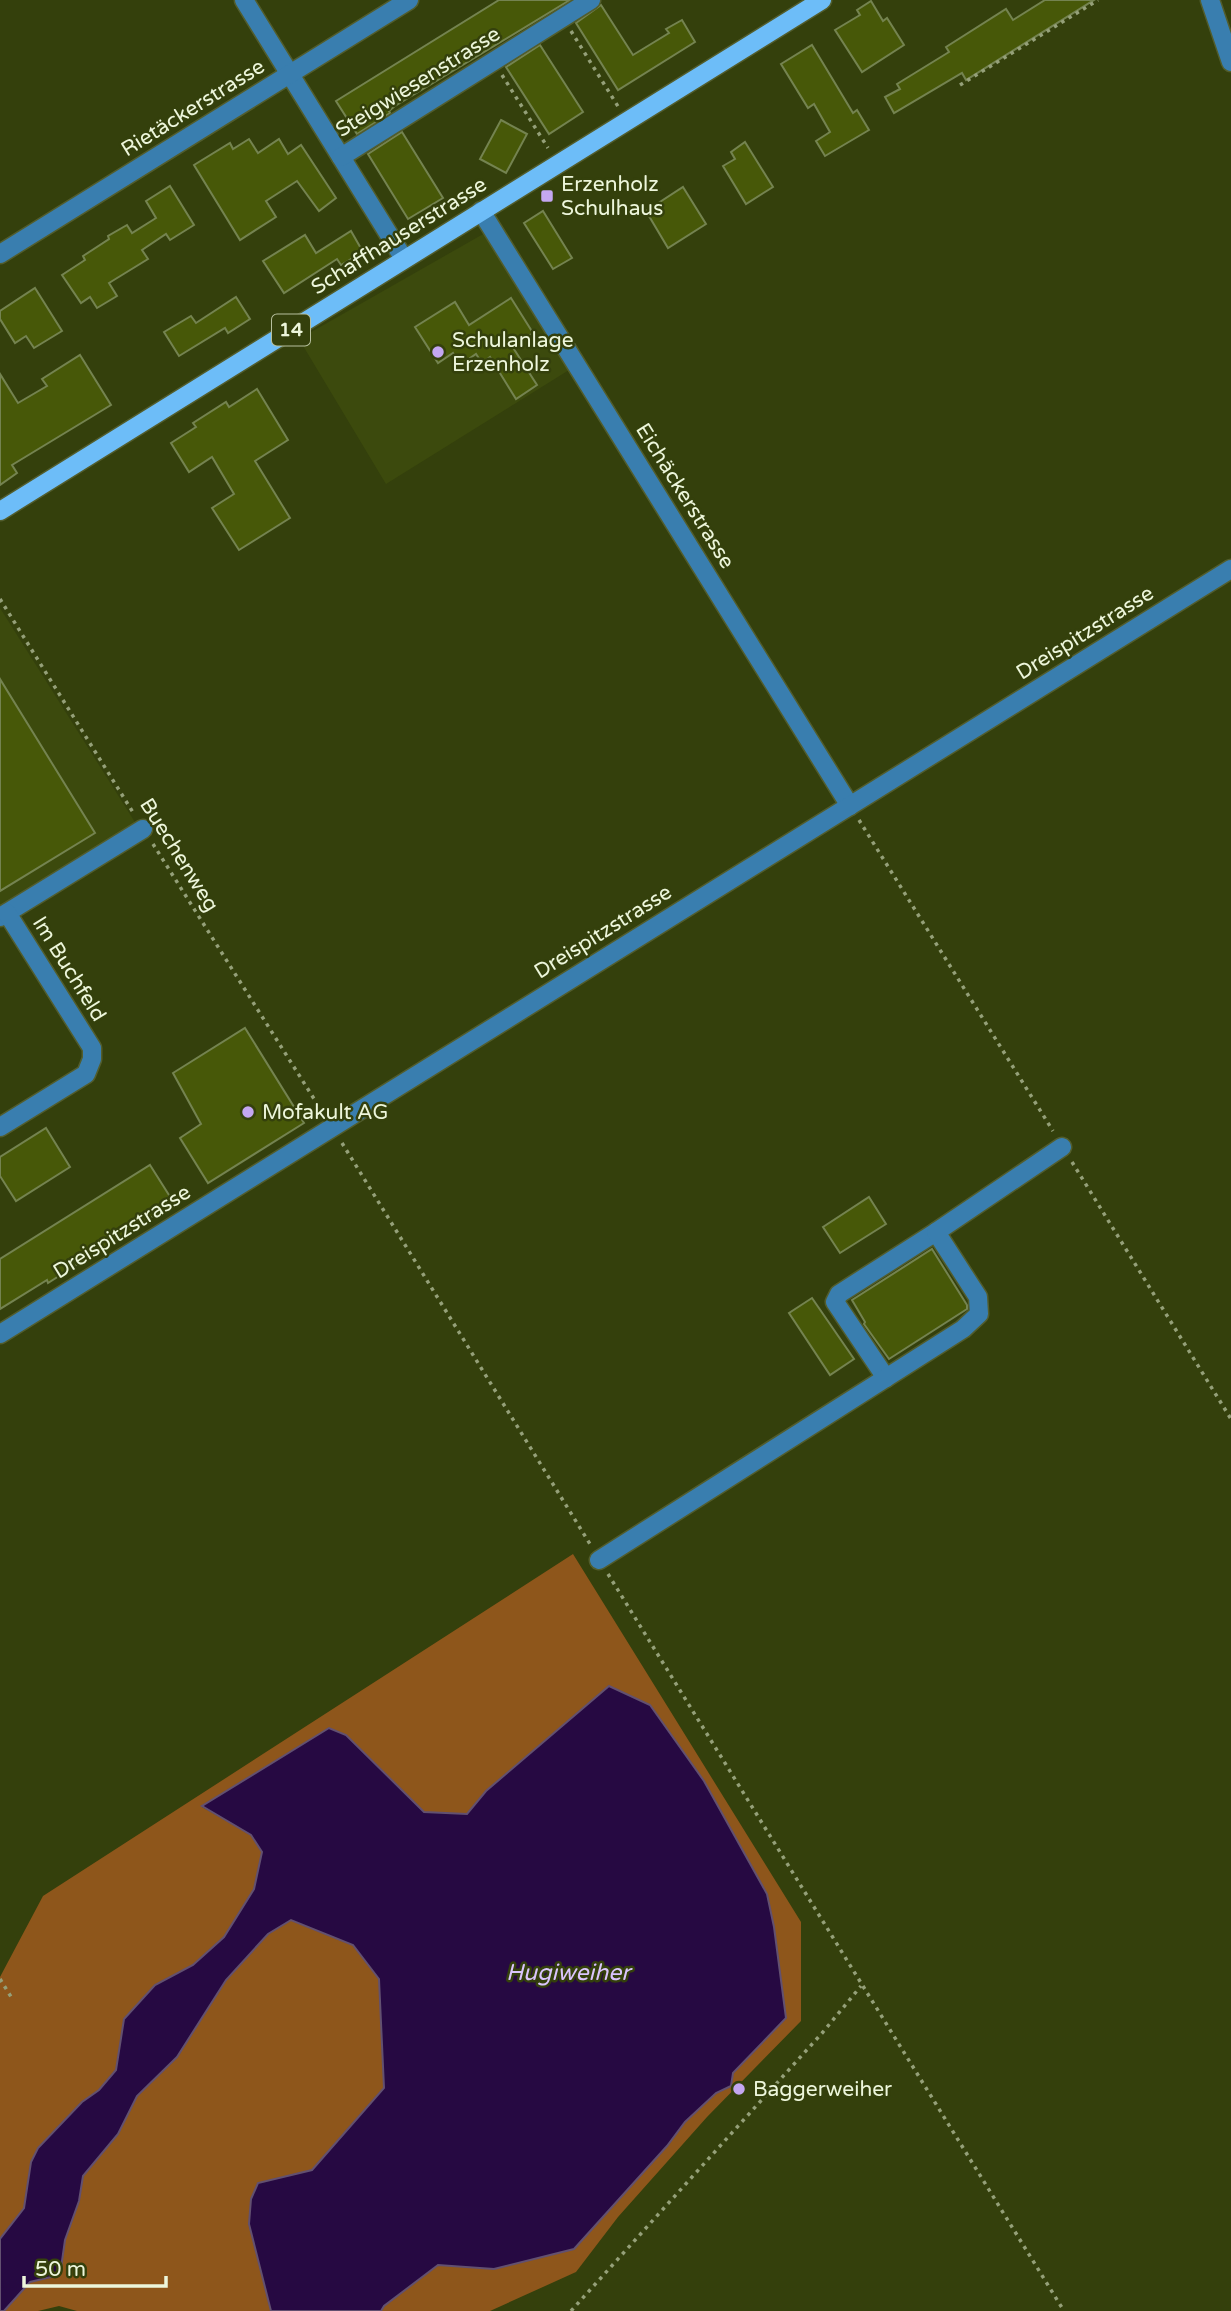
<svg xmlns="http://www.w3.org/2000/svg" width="1231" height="2311" font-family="'Varela Round',sans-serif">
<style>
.built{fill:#3c4a0d}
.green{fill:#8e561b}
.water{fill:#260942;stroke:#625070;stroke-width:2}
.building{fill:#475808;stroke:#748350;stroke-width:2}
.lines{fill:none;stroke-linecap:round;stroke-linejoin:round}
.minor-casing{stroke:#525d2d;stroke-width:21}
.major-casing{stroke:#525d2d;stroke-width:21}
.path{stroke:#95a079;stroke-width:3.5;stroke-dasharray:3.5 5;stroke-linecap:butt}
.minor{stroke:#397eaf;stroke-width:18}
.major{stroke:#6dbdf8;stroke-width:18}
.poi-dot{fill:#c4a7f1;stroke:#34400c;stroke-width:2.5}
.labels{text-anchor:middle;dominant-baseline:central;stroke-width:5;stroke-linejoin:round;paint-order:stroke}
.shield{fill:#34400c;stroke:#b6bf9d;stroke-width:2}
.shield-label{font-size:19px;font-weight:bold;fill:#edf6db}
.street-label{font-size:21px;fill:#edf6db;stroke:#34400c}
.poi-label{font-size:21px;fill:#edf6db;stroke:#34400c;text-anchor:start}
.water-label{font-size:23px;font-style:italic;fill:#dac5fd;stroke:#34400c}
</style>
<rect width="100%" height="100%" fill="#34400c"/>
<g class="built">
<polygon points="492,229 577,365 386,484 299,339"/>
<polygon points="0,608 138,827 0,913"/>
</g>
<g class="green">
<polygon points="573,1554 801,1922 801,2021 707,2117 618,2217 576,2272 490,2311 381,2311 384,2306 438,2265 494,2269 574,2249 667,2146 685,2122 716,2093 728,2088 733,2073 786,2018 774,1927 767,1894 704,1781 649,1705 486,1791 467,1814 424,1812 346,1735 202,1807 252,1835 262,1852 254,1889 224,1937 193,1965 155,1985 124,2019 116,2070 99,2090 82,2103 38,2148 31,2162 24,2208 0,2239 0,1977 43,1896"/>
<polygon points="291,1920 354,1945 379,1979 384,2088 312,2170 258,2183 249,2224 271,2311 77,2311 59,2306 38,2311 4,2311 30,2282 60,2275 65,2240 79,2201 83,2176 118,2134 137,2096 177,2057 226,1980 268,1934"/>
</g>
<polygon class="water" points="609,1686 650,1705 704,1781 767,1894 774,1927 786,2018 733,2073 731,2086 716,2093 685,2122 667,2146 574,2249 494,2269 438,2265 384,2306 381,2311 271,2311 249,2224 251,2199 258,2183 312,2170 384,2088 379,1979 353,1945 291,1920 268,1934 226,1980 177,2057 137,2096 118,2134 83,2176 79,2201 65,2240 60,2275 30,2282 4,2311 0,2311 0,2239 24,2208 31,2162 38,2148 82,2102 99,2090 116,2070 124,2019 155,1985 193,1965 224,1937 254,1889 262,1852 251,1835 202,1806 329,1728 346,1735 424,1812 467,1814 486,1791"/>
<g class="building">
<polygon points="499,0 570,0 395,106 389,111 390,113 357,134 336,101"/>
<polygon points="1045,0 1094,0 966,80 962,73 894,113 885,97 900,89 897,84 949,52 946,47 1006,9 1013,20"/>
<polygon points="871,1 883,21 887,18 904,45 862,72 835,30 860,15 857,10"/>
<polygon points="601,5 633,55 669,33 666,29 682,20 695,42 618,90 576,23"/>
<polygon points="540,45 583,112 549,134 506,67"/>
<polygon points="812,45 853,113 857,110 869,130 825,156 816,141 830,132 814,104 808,108 781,64"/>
<polygon points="501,120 527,134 506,173 480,159"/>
<polygon points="402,132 443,198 408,219 368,154"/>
<polygon points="249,139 258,153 279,139 288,154 301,145 336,198 319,211 297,181 266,201 276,217 240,240 194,165 230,143 233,149"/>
<polygon points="745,142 773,187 746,204 723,166 735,159 731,152"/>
<polygon points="170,186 194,225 170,240 166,234 142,250 148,259 109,283 117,296 97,308 90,297 81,303 62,275 85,260 83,256 109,239 108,236 127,225 132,233 156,218 146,201"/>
<polygon points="683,187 706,224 668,248 646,211"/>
<polygon points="543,211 572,258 553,269 524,223"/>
<polygon points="351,231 363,252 341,265 337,259 284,293 263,261 305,235 316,253"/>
<polygon points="35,288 62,331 34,348 26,336 15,343 0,319 0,311"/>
<polygon points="236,297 250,319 228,333 225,328 179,356 164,332 191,316 196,323"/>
<polygon points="511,298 533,333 512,346 537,385 516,399 490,357 482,363 476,354 460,365 453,353 438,363 415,327 455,302 469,325"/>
<polygon points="80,355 111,405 12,465 17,473 0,485 0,374 18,403 47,386 42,379"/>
<polygon points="257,389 288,440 255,461 290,518 239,550 212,508 234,494 212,457 189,472 171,443 196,427 193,423 226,402 229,407"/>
<polygon points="0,679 95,833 0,891"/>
<polygon points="245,1028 304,1123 208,1183 180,1138 201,1124 173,1073"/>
<polygon points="46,1128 70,1167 16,1201 0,1176 0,1157"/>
<polygon points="150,1165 174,1203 48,1283 47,1280 0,1309 0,1259"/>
<polygon points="869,1197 886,1224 840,1253 823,1227"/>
<polygon points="932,1249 967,1305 967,1309 889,1359 864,1324 865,1322 852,1300"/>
<polygon points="812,1298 854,1359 830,1375 789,1313"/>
</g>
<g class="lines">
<g class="minor-casing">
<g id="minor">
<polyline points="244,0 404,259"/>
<polyline points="1210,0 1231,62"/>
<polyline points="341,157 591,0"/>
<polyline points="481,211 850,806"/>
<polyline points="0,254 409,0"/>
<polyline points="0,917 143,829"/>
<polyline points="0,1127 86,1074 92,1059 92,1048 7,913"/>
<polyline points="0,1334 1231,569"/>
<polyline points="886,1378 835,1302 839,1294 936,1232"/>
<polyline points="599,1560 963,1329 979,1314 978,1297 936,1232 1062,1147"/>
</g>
</g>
<g class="major-casing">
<polyline id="major" points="0,511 822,0"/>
</g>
<g class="path">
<polyline points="571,31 619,108"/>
<polyline points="502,75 548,148"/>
<polyline points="960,85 1098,0"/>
<polyline points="0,599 134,814"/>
<polyline points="859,820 1053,1131"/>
<polyline points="153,844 323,1113"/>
<polyline points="342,1143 590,1544"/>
<polyline points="1072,1162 1231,1419"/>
<polyline points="608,1574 1064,2311"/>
<polyline points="0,1979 13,2000"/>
<polyline points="571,2311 823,2032 861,1986"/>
</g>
<use href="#minor" class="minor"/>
<use href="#major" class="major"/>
</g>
<g class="poi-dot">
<rect x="540" y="189" width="14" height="14" rx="3.5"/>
<circle cx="438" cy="352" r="7"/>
<circle cx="248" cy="1112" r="7"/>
<circle cx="739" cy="2089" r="7"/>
</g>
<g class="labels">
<rect class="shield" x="272" y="314.5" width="38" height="31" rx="5"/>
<g class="shield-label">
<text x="291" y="330">14</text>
</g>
<g class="street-label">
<text transform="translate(418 82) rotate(-32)">Steigwiesenstrasse</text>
<text transform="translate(193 108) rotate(-32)">Rietäckerstrasse</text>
<text transform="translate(399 236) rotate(-32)">Schaffhauserstrasse</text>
<text transform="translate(685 496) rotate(58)">Eichäckerstrasse</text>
<text transform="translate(1085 633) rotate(-32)">Dreispitzstrasse</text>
<text transform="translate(179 855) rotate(58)">Buechenweg</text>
<text transform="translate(603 932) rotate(-32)">Dreispitzstrasse</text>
<text transform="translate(69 969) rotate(58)">Im Buchfeld</text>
<text transform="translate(122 1232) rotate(-32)">Dreispitzstrasse</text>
</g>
<g class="poi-label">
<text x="561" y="184">Erzenholz<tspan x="561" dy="24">Schulhaus</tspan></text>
<text x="452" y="340">Schulanlage<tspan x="452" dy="24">Erzenholz</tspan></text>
<text x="262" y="1112">Mofakult AG</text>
<text x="753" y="2089">Baggerweiher</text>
</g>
<g class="water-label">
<text x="568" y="1973">Hugiweiher</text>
</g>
</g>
<path d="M24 2276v10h142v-10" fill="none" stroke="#edf6db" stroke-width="3.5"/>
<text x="35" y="2276" font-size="21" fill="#edf6db" stroke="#34400c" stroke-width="5" paint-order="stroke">50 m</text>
</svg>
